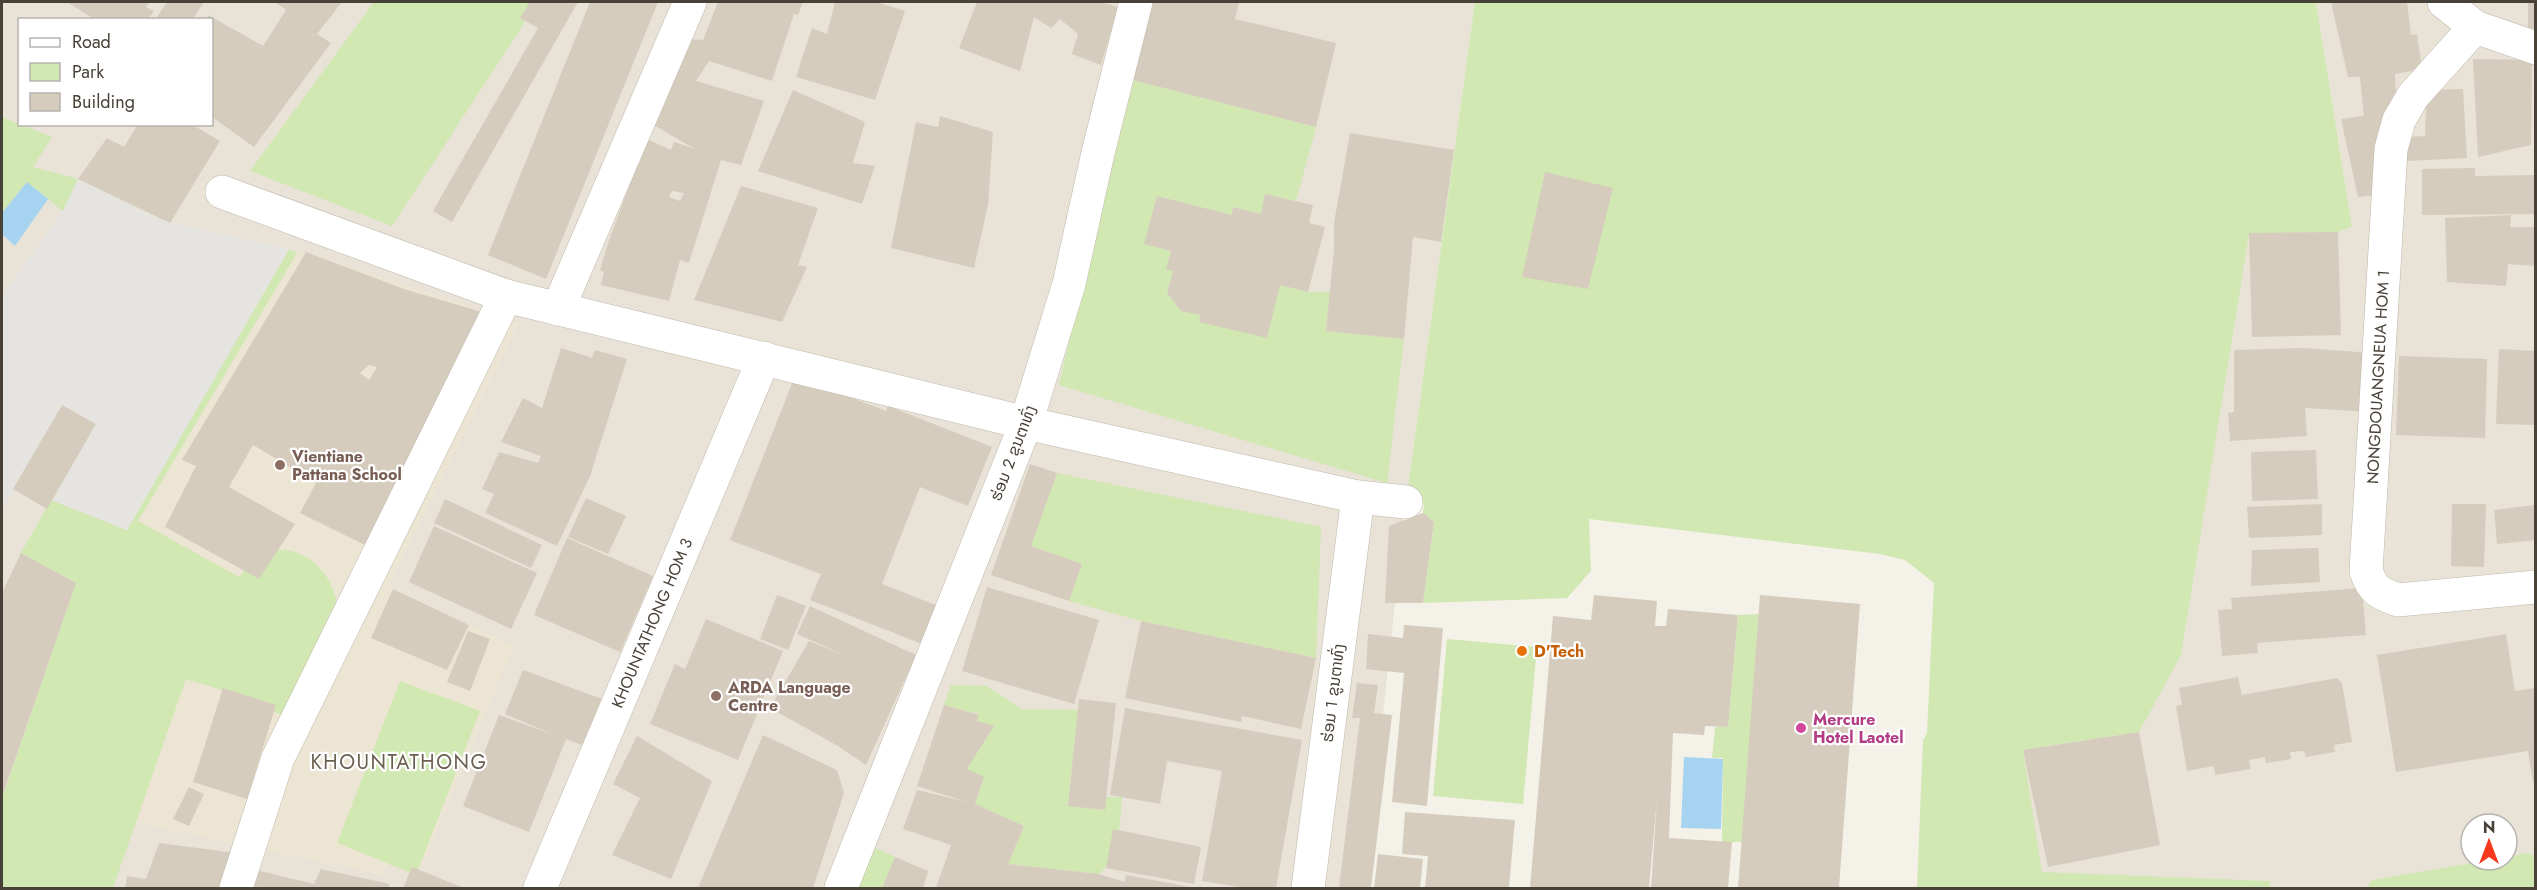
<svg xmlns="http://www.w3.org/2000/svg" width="2537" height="890" font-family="Jost,'Noto Sans Lao',sans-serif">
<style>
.residential{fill:#e8e2d7;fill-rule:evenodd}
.education{fill:#ede5d3}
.green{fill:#d1e8b2}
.parking{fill:#e6e4e1}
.water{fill:#a6d4f0}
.building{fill:#d6ccbe;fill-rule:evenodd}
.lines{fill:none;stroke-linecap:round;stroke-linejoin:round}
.minor-casing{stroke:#c0b8ab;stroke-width:34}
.minor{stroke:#fff;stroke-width:33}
.education-dot{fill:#8d6e63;stroke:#fff;stroke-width:2}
.food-dot{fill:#e8710a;stroke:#fff;stroke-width:2}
.hotel-dot{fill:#d1479c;stroke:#fff;stroke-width:2}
.labels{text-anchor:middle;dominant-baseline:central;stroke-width:4.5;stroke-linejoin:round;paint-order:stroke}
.street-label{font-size:16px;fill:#484137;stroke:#fff}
.education-label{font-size:16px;font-weight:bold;fill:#785e54;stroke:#fff;text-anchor:start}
.food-label{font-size:16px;font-weight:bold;fill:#c56008;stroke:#fff;text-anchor:start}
.hotel-label{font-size:16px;font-weight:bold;fill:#b23c85;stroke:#fff;text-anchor:start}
.quarter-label{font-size:20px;letter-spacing:1.5px;fill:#6b5f4f;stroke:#fff}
</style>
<rect width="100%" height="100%" fill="#f4f1e9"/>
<g class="residential">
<path d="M2 2H1475L1406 502 1364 888H2ZM20 20H212V124H20Z"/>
<path d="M2316 2H2535V888H2041L2023 750 2139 732 2249 233 2338 232 2352 227ZM2471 824H2507V860H2471Z"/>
</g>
<polygon class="education" points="306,252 519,323 388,586 514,646 422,867 390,859 383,875 136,823 186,679 219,689 138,521 297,253"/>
<g class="green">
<polygon points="374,2 538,2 392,226 250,171"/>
<polygon points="1475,2 2316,2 2352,227 2338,232 2249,234 2181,655 2139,732 2023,750 2042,872 2270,881 2270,888 1917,888 1923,740 1927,733 1934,583 1905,560 1880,554 1589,519 1591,571 1567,598 1423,603 1434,522 1423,513 1424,504 1406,502"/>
<polygon points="1129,79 1316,127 1296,201 1266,194 1261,214 1234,207 1232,215 1157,196 1145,244 1171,251 1166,269 1173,271 1167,293 1181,310 1200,315 1199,322 1280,285 1308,292 1330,292 1326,331 1404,339 1387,483 1059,385"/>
<polygon points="2,117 52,137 33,167 78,179 63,211 27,182 2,213"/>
<path d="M289 249 297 253 138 521 239 577C245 570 251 560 258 556 291 538 326 563 335 595 337 600 336 608 336 614L286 717 219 689 186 679 113 888H2V798L76 583 21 553 51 500 127 530Z"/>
<polygon points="1057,473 1321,527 1316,658 1141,621 1069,601 1082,564 1031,546"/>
<polygon points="1759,614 1742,842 1722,842 1723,758 1712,758 1715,727 1728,727 1738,615"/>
<polygon points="1447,639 1537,647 1523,804 1433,796"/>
<polygon points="400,681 480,711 416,875 337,843"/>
<path d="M951 685 986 686 1022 709 1078 710 1068 805 1104 810 1106 797H1122C1120 822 1120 857 1099 874L1008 864 1024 826 975 804 984 778 967 769 994 726 977 721 978 714 944 705Z"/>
<polygon points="873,847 895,857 882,888 859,888"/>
<polygon points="2528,853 2535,857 2535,888 2366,888 2372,880 2488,860 2507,860 2507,857"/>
</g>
<polygon class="parking" points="78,179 163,221 289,249 127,530 51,500 95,424 62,405 2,510 2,296 63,211"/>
<g class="water">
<polygon points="27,182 48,199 15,246 2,234 2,213"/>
<polygon points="1684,757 1723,759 1721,829 1681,828"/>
</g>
<g class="building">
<polygon points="67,2 150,2 146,7 154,11 147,20 96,20"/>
<polygon points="167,2 204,2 192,20 160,20 157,17"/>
<polygon points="275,2 342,2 317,34 331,43 254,147 212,117 212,20 206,20 208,15 263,46 286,10"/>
<polygon points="530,2 578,2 452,222 433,211 538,28 520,18"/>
<polygon points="590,2 658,2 546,279 488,255"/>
<path d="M718 2H803L798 15 794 14 772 81 709 61 696 81 764 101 741 165 721 160 689 263 680 260 669 301 601 285 604 272 600 270 609 240 647 139 671 150 674 142 695 149 652 124 686 39 703 40ZM672 191 684 193 680 201 669 197Z"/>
<polygon points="835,2 876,2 905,11 875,100 796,77 812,28 827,34"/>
<polygon points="977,2 1099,2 1118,7 1101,65 1072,54 1078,34 1060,19 1051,28 1034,17 1020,71 959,48"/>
<polygon points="1149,2 1239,2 1235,19 1336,43 1316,127 1129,79"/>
<polygon points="2331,2 2407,2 2411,35 2417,34 2422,69 2395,74 2397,110 2383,194 2358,197 2341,119 2364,116 2360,77 2348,77"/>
<rect x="2528" y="2" width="7" height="31"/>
<polygon points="2473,59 2532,60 2531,145 2478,157"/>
<polygon points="2463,89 2467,158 2406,161 2406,137 2425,136 2427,90"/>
<polygon points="793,90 865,122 853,163 875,166 862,204 758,171"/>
<polygon points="940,116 993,132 988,205 974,268 891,248 916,122 938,127"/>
<polygon points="138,124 191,124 220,141 170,223 78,179 107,138 124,147"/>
<polygon points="1350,133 1454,150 1441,242 1413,237 1404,339 1326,331 1334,249 1334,223"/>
<polygon points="2475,168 2475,176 2535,175 2535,214 2422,215 2422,169"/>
<polygon points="1545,172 1613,188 1588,289 1522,277"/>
<polygon points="741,186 818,208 798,265 807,267 782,322 694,300"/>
<polygon points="1265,194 1313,205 1309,223 1325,227 1308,292 1280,285 1267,338 1199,322 1200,315 1181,311 1167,293 1173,271 1166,269 1171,251 1144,244 1157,196 1232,215 1233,207 1261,214"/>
<polygon points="2511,215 2510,227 2534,227 2534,266 2508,264 2506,286 2447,282 2445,218"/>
<polygon points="2338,232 2341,335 2252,337 2249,233"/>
<path d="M306 252 404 289 482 312 457 359 468 364 375 550 300 513 316 483 253 445 229 487 295 524 259 579 165 527 196 466 182 460ZM369 365 377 367 369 380 360 373Z"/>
<polygon points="561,348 592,358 595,350 627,359 590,476 557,546 485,513 494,494 482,489 499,452 538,463 541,456 501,442 523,398 542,408"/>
<polygon points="2303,348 2372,353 2370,412 2305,408 2307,436 2230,441 2228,413 2234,412 2234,350"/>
<polygon points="2499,349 2535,351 2535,425 2496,424"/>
<polygon points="2399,356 2487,359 2485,438 2396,435"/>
<polygon points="795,376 886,411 888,406 992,447 968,506 920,487 882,584 943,608 927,646 810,600 821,574 730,540"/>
<polygon points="62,405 96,424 47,509 13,489"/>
<polygon points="2316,450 2318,499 2252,501 2251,452"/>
<polygon points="1030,464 1057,473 1031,546 1082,564 1069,601 991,575"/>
<polygon points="586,498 626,516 608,554 568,537"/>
<polygon points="445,499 542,545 531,568 434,523"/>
<polygon points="2322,504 2322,535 2249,538 2247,507"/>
<polygon points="2452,504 2486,504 2484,567 2451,566"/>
<polygon points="2535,505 2535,540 2497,544 2494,510"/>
<polygon points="1423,513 1434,522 1423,603 1385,603 1389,526"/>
<polygon points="434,526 537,573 511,629 409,582"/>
<polygon points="567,538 653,576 620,652 534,615"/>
<polygon points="2318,548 2320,582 2251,586 2252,550"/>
<polygon points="21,553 76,583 2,797 2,593"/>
<polygon points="987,587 1099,620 1074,704 962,671"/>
<polygon points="2362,588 2366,635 2257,643 2258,653 2222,656 2218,610 2232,609 2231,598"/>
<polygon points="393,589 469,625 447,670 371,638"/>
<polygon points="777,595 806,606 788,650 760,639"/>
<polygon points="1594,595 1657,601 1655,626 1666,626 1668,609 1738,615 1728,727 1705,726 1704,735 1673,733 1669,838 1732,842 1728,888 1651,888 1657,799 1649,888 1530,888 1553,616 1591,620"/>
<polygon points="1760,595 1860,604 1839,888 1738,888"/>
<polygon points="810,606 916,655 866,765 838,746 770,708 809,641 846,656 797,634"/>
<polygon points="706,619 783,651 738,760 650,724 675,664 685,669"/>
<polygon points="1141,621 1316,658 1301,729 1242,716 1241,722 1125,698"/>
<polygon points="1404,625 1443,628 1427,806 1392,802 1404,673 1366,669 1368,634 1403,638"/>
<polygon points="468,631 490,639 470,691 447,682"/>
<polygon points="2506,634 2515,691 2535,688 2535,783 2533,782 2528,751 2396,772 2377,655"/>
<polygon points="523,670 602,699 582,745 566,739 529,832 463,806 499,715 554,735 505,714"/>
<polygon points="2238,677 2242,695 2337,678 2342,683 2352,742 2334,745 2335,752 2306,757 2304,751 2290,752 2291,759 2266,763 2265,757 2249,760 2251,769 2215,775 2214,766 2187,771 2176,706 2182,705 2179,688"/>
<polygon points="1357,683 1378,685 1374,713 1392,715 1371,888 1339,888 1360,718 1352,718"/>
<polygon points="223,688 276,705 247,799 193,782"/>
<polygon points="1079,699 1116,703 1105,810 1068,806"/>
<polygon points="944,705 979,715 977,721 994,726 967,769 984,777 975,804 1024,826 1008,864 1099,874 1125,882 1126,875 1196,888 936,888 951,845 903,829 917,790 967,802 917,786"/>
<polygon points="1125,708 1302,740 1276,888 1246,888 1202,881 1222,771 1167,761 1160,804 1110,795"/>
<polygon points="2139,732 2160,845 2048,867 2023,750"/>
<polygon points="763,735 837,770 844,793 813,888 698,888"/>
<polygon points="637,736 712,781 671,879 612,855 640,798 613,784"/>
<polygon points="189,787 204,794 189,826 173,819"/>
<polygon points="1405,812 1515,820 1509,888 1425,888 1428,856 1402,854"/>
<polygon points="1113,829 1201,847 1194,884 1106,868"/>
<polygon points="159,843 236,853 224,888 125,888 127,876 146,879"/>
<polygon points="1378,854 1423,859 1420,888 1374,888"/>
<polygon points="895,857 928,871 923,888 882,888"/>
<polygon points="412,867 464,888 403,888"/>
<polygon points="252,869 314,884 321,869 390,884 388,888 248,888"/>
</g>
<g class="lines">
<g class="minor-casing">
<g id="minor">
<polyline points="2444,2 2475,27 2536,48"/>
<path d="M2475 27 2413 96 2399 120 2391 149 2366 571C2373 591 2379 593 2398 600L2536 587"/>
<polyline points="222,192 506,296 1026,423 1358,497 1406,502"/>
<polyline points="558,309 690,2"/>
<polyline points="236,888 278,758 506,296"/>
<polyline points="540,888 764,358"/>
<polyline points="841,888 1026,423 1069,284 1098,153 1136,2"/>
<polyline points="1308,888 1358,497"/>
</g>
</g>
<use href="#minor" class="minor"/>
</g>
<g class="education-dot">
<circle cx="280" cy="465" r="6"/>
<circle cx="716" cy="696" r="6"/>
</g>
<circle class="food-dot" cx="1522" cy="651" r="6"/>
<circle class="hotel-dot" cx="1801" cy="728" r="6"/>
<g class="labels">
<g class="street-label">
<text transform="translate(2378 377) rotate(-87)">NONGDOUANGNEUA HOM 1</text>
<text transform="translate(1013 453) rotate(-69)">ຮ່ອມ 2 ຂູນຕາທົ່ງ</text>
<text transform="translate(652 623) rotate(-67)">KHOUNTATHONG HOM 3</text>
<text transform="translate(1333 693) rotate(-83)">ຮ່ອມ 1 ຂູນຕາທົ່ງ</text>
</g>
<g class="education-label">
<text x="292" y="456">Vientiane<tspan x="292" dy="18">Pattana School</tspan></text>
<text x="728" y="687">ARDA Language<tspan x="728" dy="18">Centre</tspan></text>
</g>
<g class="food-label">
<text x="1534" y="651">D'Tech</text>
</g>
<g class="hotel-label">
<text x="1813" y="719">Mercure<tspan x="1813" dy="18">Hotel Laotel</tspan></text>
</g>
<g class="quarter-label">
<text x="399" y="762">KHOUNTATHONG</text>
</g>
</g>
<rect width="2537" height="890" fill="none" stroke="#484137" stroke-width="6"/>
<rect x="18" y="18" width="195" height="108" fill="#ffffff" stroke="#b6b3af" stroke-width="1.5"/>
<rect x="30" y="38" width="30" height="9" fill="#ffffff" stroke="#b6b3af" stroke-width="1.5"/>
<text x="72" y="48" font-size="18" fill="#484137">Road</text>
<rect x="30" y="63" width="30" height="18" fill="#d1e8b2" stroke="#b6b3af" stroke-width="1.5"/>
<text x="72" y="78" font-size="18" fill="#484137">Park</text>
<rect x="30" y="93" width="30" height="18" fill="#d6ccbe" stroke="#b6b3af" stroke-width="1.5"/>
<text x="72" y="108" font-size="18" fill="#484137">Building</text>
<g transform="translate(2489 842)"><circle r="28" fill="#ffffff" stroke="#b6b3af" stroke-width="1.5"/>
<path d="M0-4.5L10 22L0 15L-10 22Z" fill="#f7381d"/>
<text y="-9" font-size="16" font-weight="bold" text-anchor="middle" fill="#484137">N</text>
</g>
</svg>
